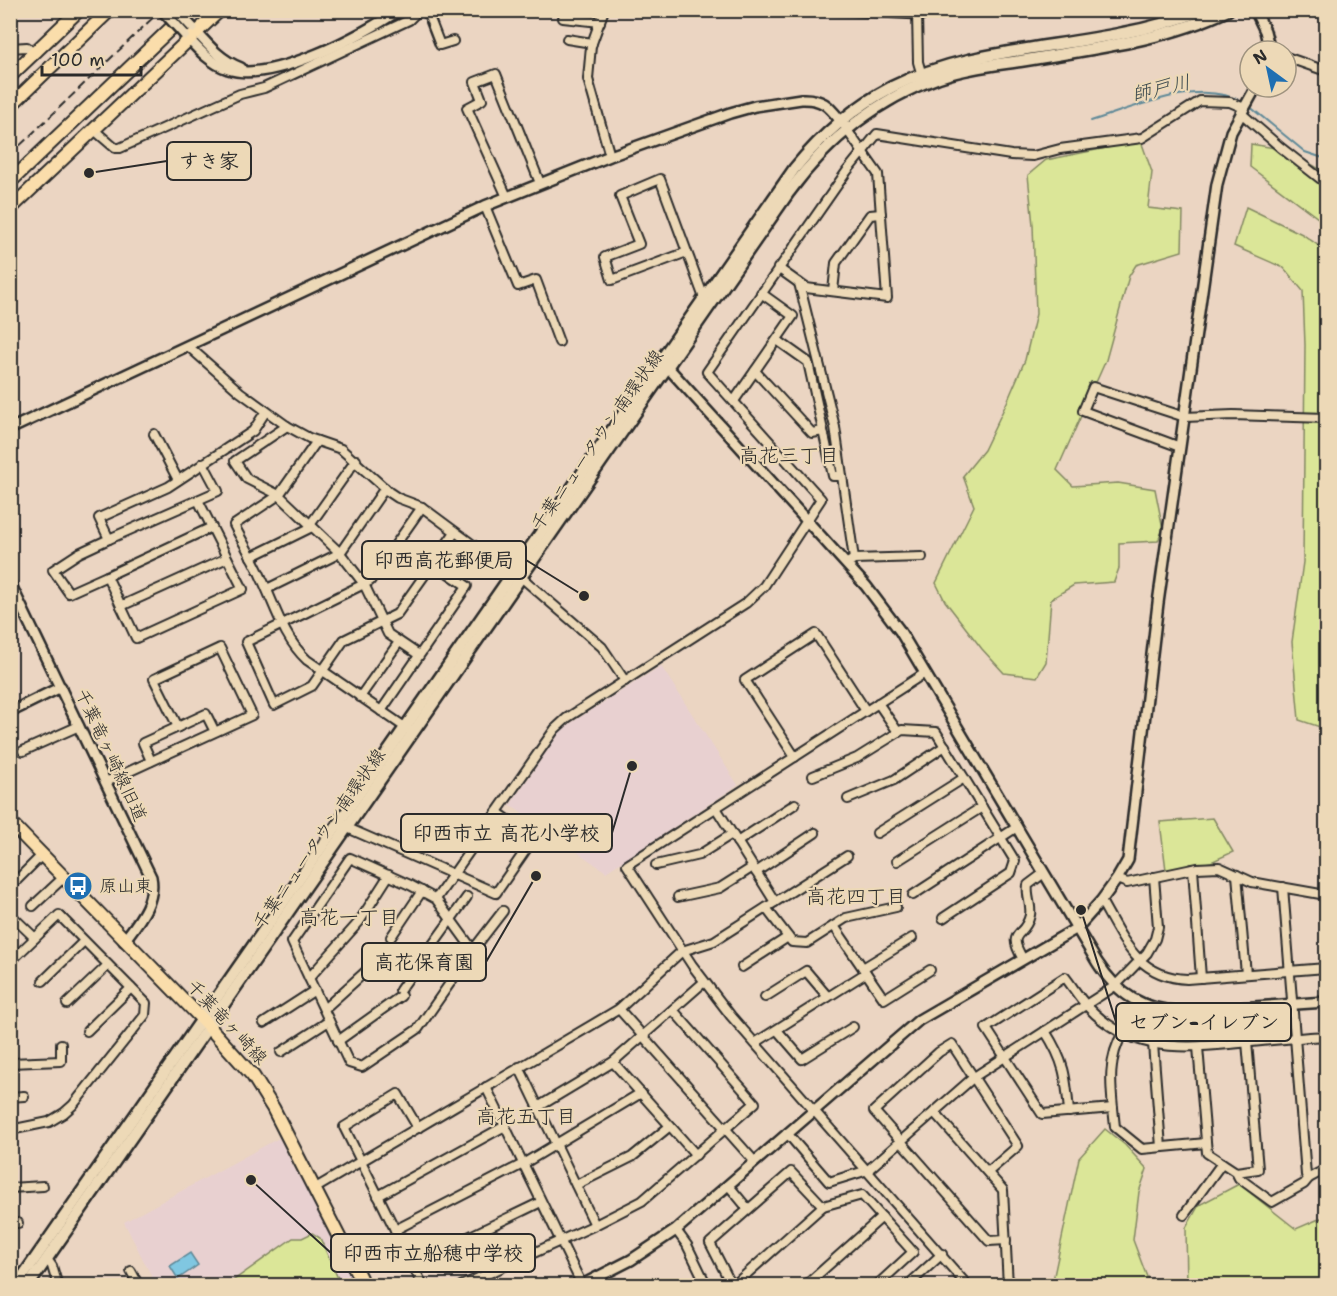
<svg xmlns="http://www.w3.org/2000/svg" width="1337" height="1296" font-family="'Shantell Sans','Klee One',sans-serif">
<style>
.built{fill:#e8d0d0}
.green{fill:#dbe698;stroke:#838862;stroke-width:1.5}
.water{fill:#80c7e1;stroke:#5e8998;stroke-width:1.5}
.lines{fill:none;stroke-linecap:round;stroke-linejoin:round}
.stream{stroke:#5e8998;stroke-width:2}
.minor-casing{stroke:#2b2b2b;stroke-width:12}
.tertiary-casing{stroke:#2b2b2b;stroke-width:14}
.secondary-casing{stroke:#2b2b2b;stroke-width:15}
.primary-casing{stroke:#2b2b2b;stroke-width:16}
.trunk-casing{stroke:#2b2b2b;stroke-width:16}
.minor{stroke:#edd9b7;stroke-width:8}
.tertiary{stroke:#edd9b7;stroke-width:9}
.secondary{stroke:#edd9b7;stroke-width:10}
.primary{stroke:#faddab;stroke-width:12}
.trunk{stroke:#faddab;stroke-width:12}
.rail{stroke:#2b2b2b;stroke-width:2;stroke-dasharray:9 4.5;stroke-linecap:butt}
.tertiary-bridge-casing{stroke:#2b2b2b;stroke-width:14;stroke-linecap:butt}
.tertiary-bridge{stroke:#edd9b7;stroke-width:9}
.labels{text-anchor:middle;dominant-baseline:central;stroke-width:4.5;stroke-linejoin:round;paint-order:stroke}
.street-label{font-size:18px;fill:#2b2b2b;stroke:#edd9b7}
.poi-label{font-size:18px;fill:#2b2b2b;stroke:#edd9b7;text-anchor:start}
.water-label{font-size:20px;font-style:italic;fill:#3c4a4f;stroke:#edd9b7}
.neighbourhood-label{font-size:20px;fill:#2b2b2b;stroke:#edd9b7}
.leader{fill:none;stroke:#2b2b2b;stroke-width:2}
.callout-dot{fill:#2b2b2b;stroke:#edd9b7;stroke-width:2}
.callout{fill:#edd9b7;stroke:#2b2b2b;stroke-width:2}
.callout-label{font-size:20px;text-anchor:middle;font-weight:bold;fill:#2b2b2b}
</style>
<rect width="100%" height="100%" fill="#ebd5c2"/>
<filter id="ink" filterUnits="userSpaceOnUse"><feTurbulence type="fractalNoise" baseFrequency=".0167" numOctaves="2"/><feDisplacementMap in="SourceGraphic" scale="12" xChannelSelector="R" yChannelSelector="G"/><feConvolveMatrix kernelMatrix="1 2 1 2 8 2 1 2 1" color-interpolation-filters="sRGB"/></filter>
<g filter="url(#ink)">
<g class="built">
<polygon points="661,666 738,785 606,872 510,805 560,732 571,723"/>
<polygon points="279,1138 355,1285 212,1285 208,1276 179,1285 156,1285 124,1222"/>
</g>
<g class="green">
<polygon points="1141,141 1152,172 1148,208 1183,212 1182,251 1136,265 1129,276 1106,360 1057,470 1073,486 1118,483 1155,489 1163,529 1158,541 1119,543 1119,568 1114,582 1074,585 1051,599 1046,662 1037,677 1004,673 982,649 945,601 936,583 974,506 963,476 984,450 1007,402 1025,360 1036,314 1033,225 1028,175 1046,160"/>
<polygon points="1251,144 1287,150 1326,173 1326,224 1250,167"/>
<polygon points="1246,207 1302,234 1326,251 1326,729 1299,720 1292,642 1303,562 1305,345 1303,291 1284,268 1234,246"/>
<polygon points="1213,818 1233,852 1211,862 1166,870 1160,822"/>
<polygon points="1105,1129 1125,1145 1147,1169 1139,1192 1133,1240 1150,1285 1052,1285 1079,1158"/>
<polygon points="1239,1184 1296,1229 1326,1216 1326,1285 1187,1285 1186,1228 1199,1205"/>
<polygon points="312,1233 320,1238 341,1285 227,1285 293,1238 302,1238"/>
</g>
<polygon class="water" points="190,1253 198,1265 178,1279 170,1266"/>
<g class="lines">
<g class="stream">
<polyline points="1249,106 1305,152 1326,159"/>
<path d="M1091 121C1135 107 1201 77 1244 103"/>
</g>
<g class="minor-casing">
<g id="minor">
<polyline points="423,10 428,14 440,45 453,41"/>
<polyline points="604,10 591,46 588,79 610,156"/>
<polyline points="833,10 927,15 960,10"/>
<polyline points="917,14 918,62 923,79"/>
<polyline points="563,18 600,22"/>
<polyline points="567,39 592,43"/>
<polyline points="10,48 27,47 34,54"/>
<polyline points="1286,57 1326,71"/>
<polyline points="1241,113 1280,147 1326,183"/>
<polyline points="93,129 115,148 120,148 240,94 264,88 409,20 419,10"/>
<polyline points="507,197 467,108 482,100 475,82 496,74 540,183"/>
<polyline points="485,206 518,286 536,280 559,342"/>
<polyline points="687,252 612,280 605,257 639,244 620,196 660,179 704,298"/>
<polyline points="778,268 806,288 887,298 878,174 847,130"/>
<polyline points="799,283 835,427 854,559"/>
<polyline points="833,291 836,263 870,215 881,214"/>
<polyline points="777,340 808,362 833,476 841,476"/>
<polyline points="188,346 240,392 287,426 309,438 341,449 389,492 398,498 422,507 484,553 521,577 602,647 625,681"/>
<polyline points="755,371 812,433 823,431"/>
<polyline points="734,401 793,316 761,293"/>
<polyline points="287,426 235,461 247,479 279,495 340,553 364,584 388,634 419,655"/>
<polyline points="154,434 178,480"/>
<path d="M317 441 279 495 234 525C243 543 254 560 262 579 275 606 284 639 307 660L409 730"/>
<polyline points="1180,447 1083,411 1093,387 1185,417 1233,415 1326,418"/>
<polyline points="203,463 218,491 109,539 99,518 168,487 253,431 266,411"/>
<polyline points="198,500 243,589 136,638 107,576 212,527"/>
<polyline points="422,507 370,581 246,642 274,705 312,686 344,640 397,614 455,532"/>
<polyline points="310,525 356,460"/>
<polyline points="251,557 312,527"/>
<polyline points="849,562 854,559 922,557"/>
<polyline points="107,576 69,593 53,570 79,553 109,539"/>
<polyline points="267,589 340,553 385,488"/>
<polyline points="121,606 227,558"/>
<polyline points="925,673 627,865 692,965 731,1016 968,1286"/>
<polyline points="360,697 399,642"/>
<polyline points="878,703 898,732"/>
<polyline points="381,711 467,586 433,563"/>
<polyline points="23,751 79,726"/>
<polyline points="795,757 745,680 816,634 866,711"/>
<polyline points="151,761 143,743 178,727"/>
<polyline points="813,776 857,758 902,730 936,732 1015,861 1011,873 943,918"/>
<polyline points="106,782 252,715 220,648 154,679 178,727 206,714 215,732"/>
<polyline points="848,799 894,780 945,746"/>
<polyline points="343,826 496,893 534,838 497,812"/>
<polyline points="877,833 964,778"/>
<polyline points="737,842 795,804"/>
<polyline points="897,861 982,807"/>
<polyline points="656,865 699,855 732,834"/>
<polyline points="1193,869 1201,978"/>
<polyline points="756,872 815,833"/>
<polyline points="1237,875 1246,974"/>
<polyline points="1117,879 1127,883 1197,868 1219,867 1252,882 1326,895"/>
<polyline points="10,887 42,855"/>
<polyline points="1283,887 1306,1175 1309,1178 1326,1169"/>
<polyline points="913,895 1017,827"/>
<polyline points="678,897 720,888 753,867"/>
<polyline points="436,899 473,950 418,1029 362,1067 349,1063 292,942 350,858 410,885 436,899 555,729 567,718 746,603 764,586 821,499 707,372 847,171 877,134 1011,155 1033,156 1060,149 1142,138 1200,101 1230,102 1244,108"/>
<path d="M1101 901C1123 939 1137 977 1187 979L1326 968"/>
<polyline points="775,902 847,856"/>
<polyline points="33,906 63,878"/>
<polyline points="766,908 792,942 807,943 846,918 896,907"/>
<polyline points="10,914 35,938"/>
<polyline points="834,926 884,999 930,970"/>
<polyline points="391,937 422,891"/>
<polyline points="473,950 503,911"/>
<path d="M1023 959C1005 929 1025 939 1030 915 1032 906 1026 896 1028 885L1044 873"/>
<polyline points="10,962 59,915 146,1003 145,1015 73,1105 64,1113 49,1122 10,1130"/>
<polyline points="742,967 788,937"/>
<polyline points="863,968 912,938"/>
<polyline points="309,978 359,922 389,875"/>
<polyline points="43,981 84,941"/>
<polyline points="400,990 467,897"/>
<polyline points="765,997 806,971 828,997"/>
<polyline points="67,1004 108,965"/>
<polyline points="324,1009 374,964"/>
<polyline points="619,1009 755,1162"/>
<polyline points="264,1023 315,990"/>
<polyline points="777,1030 802,1059 853,1027"/>
<polyline points="87,1031 131,988"/>
<path d="M1045 1031C1065 1062 1066 1077 1069 1112"/>
<path d="M1123 1033C1105 1062 1112 1095 1115 1127L1142 1149 1206 1143"/>
<polyline points="338,1041 401,996"/>
<polyline points="755,1043 866,973"/>
<polyline points="1153,1044 1161,1147"/>
<polyline points="1198,1047 1207,1153 1236,1172 1258,1169 1247,1042"/>
<polyline points="281,1052 329,1021"/>
<polyline points="613,1062 696,1155"/>
<polyline points="10,1063 61,1061 61,1044"/>
<polyline points="519,1067 595,1225"/>
<polyline points="486,1087 582,1285"/>
<polyline points="10,1097 24,1096"/>
<polyline points="538,1107 613,1062 704,982"/>
<path d="M1113 1108 1042 1114 986 1028 1065 977C1073 987 1079 998 1088 1007 1129 1050 1175 1049 1229 1044 1262 1041 1294 1038 1326 1036"/>
<polyline points="934,1112 1003,1190 1008,1286"/>
<polyline points="418,1128 398,1094 344,1127 423,1286"/>
<polyline points="787,1133 829,1182 868,1170 974,1077 1115,986 1147,953 1155,939 1158,927 1154,877"/>
<polyline points="988,1172 1018,1146 952,1044 939,1052 874,1111 989,1241 1006,1240"/>
<polyline points="1236,1172 1239,1178 1272,1202 1304,1184 1309,1178"/>
<polyline points="576,1185 632,1157 670,1126"/>
<polyline points="729,1186 748,1209"/>
<polyline points="10,1188 43,1186"/>
<polyline points="314,1189 619,1009 682,951 714,941 775,902 716,808"/>
<polyline points="378,1196 505,1126"/>
<polyline points="1184,1215 1222,1163"/>
<polyline points="10,1223 18,1223"/>
<polyline points="395,1230 523,1164 641,1093"/>
<polyline points="676,1230 687,1245 707,1286"/>
<polyline points="47,1259 52,1266 58,1286"/>
<polyline points="412,1264 541,1202"/>
<polyline points="131,1271 139,1286"/>
<polyline points="601,1276 605,1286"/>
<polyline points="461,1286 595,1225 642,1201 755,1103 673,1010"/>
<polyline points="732,1286 710,1243 791,1172 823,1206 862,1195 913,1252 876,1286"/>
<polyline points="733,1286 823,1206"/>
<polyline points="805,1286 882,1217"/>
<polyline points="907,1286 942,1254"/>
<polyline points="988,1286 1008,1284"/>
</g>
</g>
<g class="tertiary-casing">
<g id="tertiary">
<polyline points="1255,10 1265,31 1270,51"/>
<path d="M193 28C208 45 220 60 241 68"/>
<path d="M185 35C197 48 211 64 228 69 271 84 363 35 399 10"/>
<path d="M663 362 866 586 900 631 1097 962C1119 996 1142 1009 1181 1012L1326 1002"/>
<path d="M10 429 485 206 610 156 730 113 755 106 801 99C825 98 830 108 844 125"/>
<path d="M10 583 151 877C156 902 138 922 124 941"/>
<polyline points="10,712 61,687"/>
<polyline points="580,1286 631,1260 676,1230 919,1020 1077,928 1101,901 1117,879 1128,860 1158,603 1217,184 1231,132 1256,87"/>
</g>
</g>
<g class="secondary-casing">
<g id="secondary">
<path d="M16 1286 794 169C821 136 854 107 892 87 963 51 1046 49 1123 33 1151 28 1177 20 1203 10"/>
<path d="M28 1286 789 192C827 140 878 99 939 77 965 68 993 65 1020 61 1090 49 1164 41 1228 10"/>
</g>
</g>
<g class="primary-casing">
<polyline id="primary" points="10,822 202,1019 253,1076 273,1108 364,1286"/>
</g>
<g class="trunk-casing">
<g id="trunk">
<polyline points="10,76 79,10"/>
<polyline points="10,106 110,10"/>
<polyline points="10,182 190,10"/>
<polyline points="10,209 220,10"/>
</g>
</g>
<use href="#minor" class="minor"/>
<use href="#tertiary" class="tertiary"/>
<use href="#secondary" class="secondary"/>
<use href="#primary" class="primary"/>
<use href="#trunk" class="trunk"/>
<polyline class="rail" points="10,155 161,10"/>
<g class="tertiary-bridge-casing">
<g id="tertiary-bridge">
<polyline points="162,10 185,35"/>
<polyline points="176,10 193,28"/>
</g>
</g>
<use href="#tertiary-bridge" class="tertiary-bridge"/>
</g>
</g>
<defs>
<g id="bus-disc" transform="scale(1.5)"><circle r="9.5" fill="#1f6fb2" stroke="#edd9b7"/><path d="M-5-6H5V4H4V6H2V4H-2V6H-4V4H-5ZM-3.5-4V0h7V-4ZM-3.5 1.2v1.5H-2V1.2ZM2 1.2v1.5H3.5V1.2Z" fill="#fff"/></g>
</defs>
<g fill-rule="evenodd">
<use href="#bus-disc" x="78" y="886"/>
</g>
<g class="labels">
<g class="street-label">
<text transform="translate(597 440) rotate(-55)">千葉ニュータウン南環状線</text>
<text transform="translate(111 755) rotate(65)">千葉竜ヶ崎線旧道</text>
<text transform="translate(319 839) rotate(-55)">千葉ニュータウン南環状線</text>
<text transform="translate(227 1022) rotate(47)">千葉竜ヶ崎線</text>
</g>
<g class="poi-label">
<text x="99" y="886">原山東</text>
</g>
<g class="water-label">
<text transform="translate(1161 88) rotate(-13)">師戸川</text>
</g>
<g class="neighbourhood-label">
<text x="789" y="455">高花三丁目</text>
<text x="856" y="896">高花四丁目</text>
<text x="349" y="917">高花一丁目</text>
<text x="526" y="1116">高花五丁目</text>
</g>
</g>
<path class="leader" d="M89 173L167 161M584 596L526 560M632 766L612 833M536 876L486 962M1081 910L1116 1022M251 1180L331 1253"/>
<g class="callout-dot">
<circle cx="89" cy="173" r="6"/>
<circle cx="584" cy="596" r="6"/>
<circle cx="632" cy="766" r="6"/>
<circle cx="536" cy="876" r="6"/>
<circle cx="1081" cy="910" r="6"/>
<circle cx="251" cy="1180" r="6"/>
</g>
<g class="callout">
<rect x="167" y="142" width="84" height="38" rx="6"/>
<rect x="362" y="541" width="164" height="38" rx="6"/>
<rect x="401" y="814" width="211" height="38" rx="6"/>
<rect x="362" y="943" width="124" height="38" rx="6"/>
<rect x="1116" y="1003" width="175" height="38" rx="6"/>
<rect x="331" y="1234" width="204" height="38" rx="6"/>
</g>
<g class="callout-label">
<text x="209" y="168">すき家</text>
<text x="444" y="567">印西高花郵便局</text>
<text x="506" y="840">印西市立 高花小学校</text>
<text x="424" y="969">高花保育園</text>
<text x="1204" y="1029">セブン-イレブン</text>
<text x="433" y="1260">印西市立船穂中学校</text>
</g>
<rect width="1337" height="1296" fill="none" stroke="#edd9b7" stroke-width="36"/>
<rect x="18" y="18" width="1301" height="1260" fill="none" stroke="#2b2b2b" stroke-width="2" filter="url(#ink)"/>
<g transform="translate(1268 69) rotate(327)"><circle r="28" fill="#edd9b7" stroke="#9f937f" stroke-width="1.5"/>
<path d="M0-4.5L10 22L0 15L-10 22Z" fill="#1f6fb2"/>
<text y="-9" font-size="16" font-weight="bold" text-anchor="middle" fill="#2b2b2b">N</text>
</g>
<path d="M42 66v9h99v-9" fill="none" stroke="#2b2b2b" stroke-width="3"/>
<text x="51" y="66" font-size="18" fill="#2b2b2b" stroke="#edd9b7" stroke-width="4.5" paint-order="stroke">100 m</text>
</svg>
